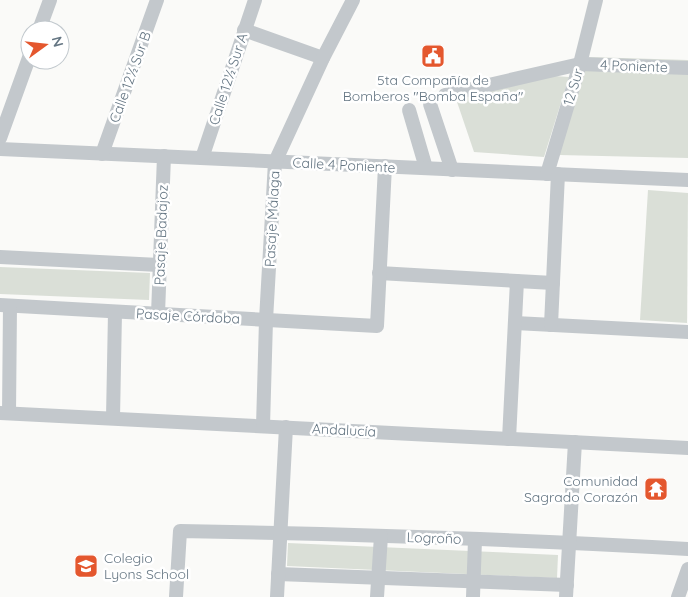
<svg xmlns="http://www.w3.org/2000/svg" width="688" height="597" font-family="Quicksand,sans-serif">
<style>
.green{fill:#dadfd7}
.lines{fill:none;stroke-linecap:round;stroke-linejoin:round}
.minor{stroke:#c3c8cc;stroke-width:14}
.labels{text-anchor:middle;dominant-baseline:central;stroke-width:5;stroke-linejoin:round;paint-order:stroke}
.street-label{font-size:14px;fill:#657683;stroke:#fff}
.poi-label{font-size:14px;fill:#657683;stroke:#fff}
</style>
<rect width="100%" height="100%" fill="#fafaf8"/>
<g class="green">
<polygon points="589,57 688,60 688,158 559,155"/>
<polygon points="540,75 569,77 544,157 474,152 455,96"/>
<polygon points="648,190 688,193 687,323 640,320"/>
<polygon points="0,267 150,273 149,300 0,294"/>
<polygon points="288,543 558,555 557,578 287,566"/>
</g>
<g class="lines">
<g class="minor">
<polyline points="39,30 50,0"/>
<polyline points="244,30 323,58"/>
<polyline points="445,95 580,64 688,68"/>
<polyline points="430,104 452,170"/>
<polyline points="409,110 426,168"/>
<polyline points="0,138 30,55"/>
<polyline points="0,149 688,180"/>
<polyline points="102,154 157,0"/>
<polyline points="202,158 255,0"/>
<polyline points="547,174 580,64 596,0"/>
<polyline points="0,257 159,265"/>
<polyline points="379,273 553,283"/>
<polyline points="0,305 377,326 385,166"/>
<polyline points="158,314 164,156"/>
<polyline points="515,323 688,332"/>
<polyline points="551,325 558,174"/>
<polyline points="0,413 688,448"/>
<polyline points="9,413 10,306"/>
<polyline points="113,418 115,312"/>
<polyline points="263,426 266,320 275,162 323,58 353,0"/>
<polyline points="509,439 517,281"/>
<polyline points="278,574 567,585"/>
<path d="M176 597 180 531C349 534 519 539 688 549"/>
<polyline points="277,597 286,427"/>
<polyline points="377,597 381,536"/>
<polyline points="473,597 475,540"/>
<polyline points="566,597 575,442"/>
<polyline points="678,597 688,569"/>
</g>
</g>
<defs>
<g id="civic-square" transform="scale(1.25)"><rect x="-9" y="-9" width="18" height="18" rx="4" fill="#e4572e" stroke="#fff"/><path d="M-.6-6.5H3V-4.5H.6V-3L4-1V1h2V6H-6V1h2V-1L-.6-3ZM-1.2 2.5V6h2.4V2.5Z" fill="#fff"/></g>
<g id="temple-square" transform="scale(1.25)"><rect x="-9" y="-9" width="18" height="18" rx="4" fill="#e4572e" stroke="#fff"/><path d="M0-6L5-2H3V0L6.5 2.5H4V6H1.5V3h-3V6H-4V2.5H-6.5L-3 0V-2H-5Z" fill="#fff"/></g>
<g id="school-square" transform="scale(1.25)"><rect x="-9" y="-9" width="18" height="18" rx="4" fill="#e4572e" stroke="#fff"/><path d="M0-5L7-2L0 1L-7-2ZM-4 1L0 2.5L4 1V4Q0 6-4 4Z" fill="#fff"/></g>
</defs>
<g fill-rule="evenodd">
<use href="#civic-square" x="433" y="56"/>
<use href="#temple-square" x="656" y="489"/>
<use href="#school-square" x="86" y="566"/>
</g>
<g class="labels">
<g class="street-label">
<text transform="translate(634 66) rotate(2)">4 Poniente</text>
<text transform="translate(130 77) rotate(-70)">Calle 12½ Sur B</text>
<text transform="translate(228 79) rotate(-72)">Calle 12½ Sur A</text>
<text transform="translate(573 87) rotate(-73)">12 Sur</text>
<text transform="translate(344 165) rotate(3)">Calle 4 Poniente</text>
<text transform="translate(272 219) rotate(-87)">Pasaje Málaga</text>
<text transform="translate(161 235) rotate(-88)">Pasaje Badajoz</text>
<text transform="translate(188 316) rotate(3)">Pasaje Córdoba</text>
<text transform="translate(344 430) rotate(3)">Andalucía</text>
<text transform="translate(434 538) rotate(2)">Logroño</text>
</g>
<g class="poi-label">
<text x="433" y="80">5ta Compañía de<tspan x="433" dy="16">Bomberos "Bomba España"</tspan></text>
<text x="638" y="481" text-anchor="end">Comunidad<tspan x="638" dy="16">Sagrado Corazón</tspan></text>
<text x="104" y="558" text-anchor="start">Colegio<tspan x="104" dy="16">Lyons School</tspan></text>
</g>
</g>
<g transform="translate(45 45) rotate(75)"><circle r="24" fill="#ffffff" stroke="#c1c8cd"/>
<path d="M0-4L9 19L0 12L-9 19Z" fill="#e4572e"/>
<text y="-8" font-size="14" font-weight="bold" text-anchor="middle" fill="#657683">N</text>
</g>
</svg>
